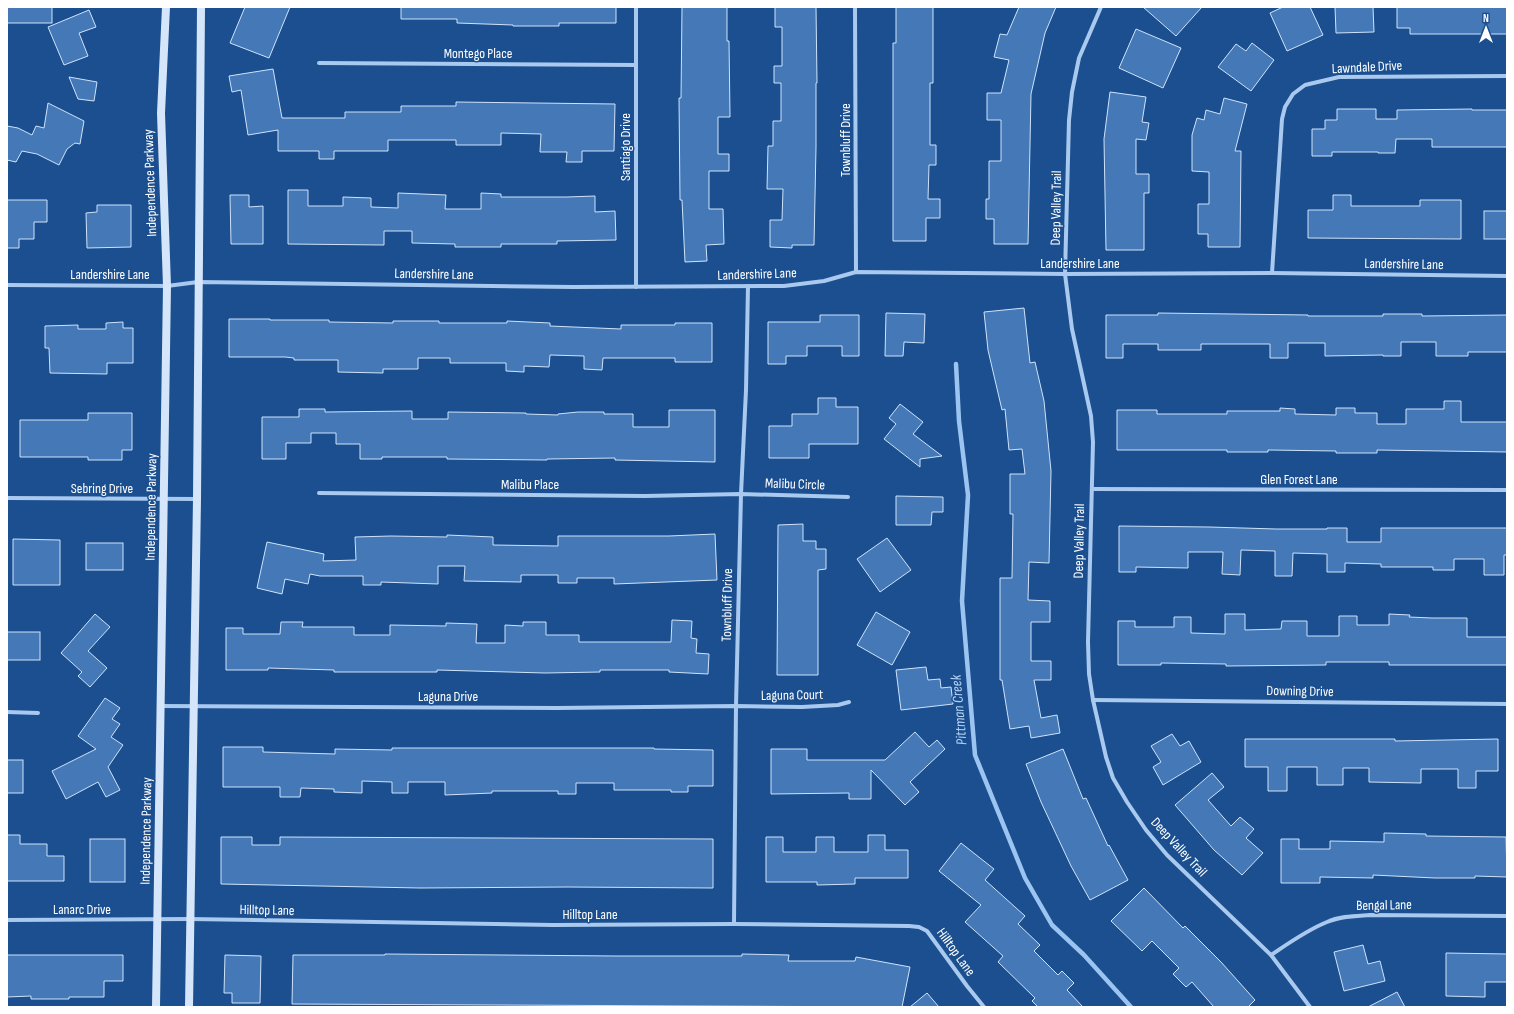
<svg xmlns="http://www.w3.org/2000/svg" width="1514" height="1014" font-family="'Sofia Sans Condensed',sans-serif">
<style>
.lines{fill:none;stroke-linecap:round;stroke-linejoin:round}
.stream{stroke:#9cc4f0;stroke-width:4.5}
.building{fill:#4478b7;stroke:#cfe3fa}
.street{stroke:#a9c9ee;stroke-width:4}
.secondary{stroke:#d6e6fa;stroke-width:8}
.labels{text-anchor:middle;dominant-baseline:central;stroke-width:3;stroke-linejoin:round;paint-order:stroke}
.street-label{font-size:14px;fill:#fff;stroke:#1b4f8f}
.water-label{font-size:15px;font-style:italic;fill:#b5d3f5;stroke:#1b4f8f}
</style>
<rect width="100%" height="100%" fill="#1b4f8f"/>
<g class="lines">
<polyline class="stream" points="956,364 959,421 968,495 962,601 975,755 1025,878 1052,925 1084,955 1131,1007"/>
</g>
<g class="building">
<rect x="7" y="7" width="45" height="16"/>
<polygon points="245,7 290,7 269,58 230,43"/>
<polygon points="401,7 616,7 616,23 559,23 559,26 513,26 513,25 457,23 457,19 401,19"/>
<polygon points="682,7 727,7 727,41 729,41 730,117 718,117 718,154 729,154 729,171 709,171 709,209 723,209 724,244 706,245 707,261 685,262 682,200 680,200 679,98 681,98"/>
<polygon points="775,7 816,7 817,83 816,83 816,147 814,245 792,245 792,248 770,247 770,220 782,220 783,189 767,189 768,146 773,146 773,121 781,121 781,83 774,83 774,66 782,66 782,27 775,27"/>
<polygon points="896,7 933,7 933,83 930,83 930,145 936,145 936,165 929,165 928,199 940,199 940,218 926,218 926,241 893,241 893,43 896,43"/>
<polygon points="1019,7 1056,7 1045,33 1031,94 1028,244 994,244 994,219 986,219 986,199 989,199 989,161 1001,161 1001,120 987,120 987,93 1001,93 1009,60 994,57 1000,34 1007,35"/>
<polygon points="1143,7 1202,7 1176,36"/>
<polygon points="1283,7 1310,7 1323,35 1287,51 1270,13"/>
<polygon points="1335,7 1373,7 1374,32 1336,33"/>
<polygon points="1397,7 1507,7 1507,34 1410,34 1410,28 1397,28"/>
<polygon points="89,10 96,27 79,33 88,56 64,65 48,27"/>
<polygon points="1136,29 1181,48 1163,88 1119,68"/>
<polygon points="1252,43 1274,60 1251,91 1218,67 1236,44 1246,51"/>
<polygon points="273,69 282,118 345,118 345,112 401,112 401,106 456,106 456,102 615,104 614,151 582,151 582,162 566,162 567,152 540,152 541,134 501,133 501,145 456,145 456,140 388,140 388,151 334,151 334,159 319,159 319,151 278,151 278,130 248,135 241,90 232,92 229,76"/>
<polygon points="69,77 97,82 94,101 78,99"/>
<polygon points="1110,92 1146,97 1142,122 1149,123 1146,140 1136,139 1136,174 1149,174 1149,193 1144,193 1144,250 1106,250 1104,139"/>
<polygon points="1224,98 1247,104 1235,151 1241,151 1240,247 1208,247 1208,234 1198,234 1198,204 1209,204 1209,172 1192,171 1192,135 1197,118 1204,120 1206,110 1220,114"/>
<polygon points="48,103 84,121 80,144 75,143 67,149 59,165 37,154 22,151 16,162 7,160 7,126 18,128 32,135 36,126 44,128"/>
<polygon points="1337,109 1376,109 1376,119 1397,119 1397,110 1472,109 1472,110 1507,110 1507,147 1432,147 1432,139 1396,139 1395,153 1378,153 1378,152 1332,152 1332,156 1312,156 1312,129 1325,129 1325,120 1337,120"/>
<polygon points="288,190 308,190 308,206 343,206 343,197 371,198 371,207 398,208 398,193 446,195 445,209 481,209 481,193 501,194 501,197 567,197 595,196 595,212 615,211 616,240 557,241 557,244 501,244 501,247 455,247 455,244 412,243 412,231 384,231 384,245 288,244"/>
<polygon points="230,195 249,195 249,207 263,206 263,244 231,244"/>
<polygon points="1333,195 1351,195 1351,206 1420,206 1420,200 1461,200 1461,239 1308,238 1308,210 1333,210"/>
<polygon points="7,200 47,200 47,222 34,222 34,239 19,239 19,248 7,248"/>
<polygon points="97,205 131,205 131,247 87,248 86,213 97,212"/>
<rect x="1484" y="211" width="23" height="28"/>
<polygon points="1024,308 1030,363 1035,362 1044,401 1051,471 1049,563 1029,562 1028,600 1050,601 1050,622 1031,622 1031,661 1051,661 1051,680 1034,680 1041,718 1057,715 1060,733 1031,738 1029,726 1010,729 1002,680 1000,680 1000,578 1012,578 1013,514 1010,514 1010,474 1025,474 1022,449 1009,450 1005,409 1002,410 988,350 984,312"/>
<polygon points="886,313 925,314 924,343 904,342 903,356 885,356"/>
<polygon points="1158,313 1308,315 1308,316 1383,316 1383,314 1422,314 1422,316 1507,315 1507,352 1468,352 1468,356 1436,356 1436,342 1401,342 1401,356 1383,356 1383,355 1325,356 1325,343 1288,343 1288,358 1270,358 1270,344 1201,344 1201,350 1158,350 1158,344 1123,344 1123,358 1106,358 1106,315 1158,315"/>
<polygon points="820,315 859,315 859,356 842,356 842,346 807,346 807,356 786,356 786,364 768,364 768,322 820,322"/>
<polygon points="229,319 270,319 270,320 329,320 329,322 393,323 393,321 439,321 439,323 507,323 507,321 550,323 550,326 621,329 621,325 675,325 675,323 712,323 712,362 675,362 675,358 603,358 602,370 584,369 584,356 550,355 549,367 524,366 524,372 506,371 506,363 450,363 450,358 418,358 418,369 383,369 383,373 338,372 338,360 294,360 294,358 285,357 229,357"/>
<polygon points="123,322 123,328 133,328 133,363 107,363 107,374 50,373 49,348 45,348 45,326 78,325 78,329 106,329 106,323"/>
<polygon points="818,398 836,398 836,407 858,407 858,444 809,444 809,458 769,458 769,426 792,426 792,414 818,414"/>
<polygon points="1444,401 1461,401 1461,422 1507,422 1507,452 1377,450 1377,453 1336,453 1336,451 1268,450 1268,452 1227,452 1227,450 1117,450 1117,410 1157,410 1157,414 1227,414 1227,411 1280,411 1280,408 1295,409 1295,414 1336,415 1336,408 1355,408 1355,413 1377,413 1377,424 1406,424 1406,409 1444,409"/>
<polygon points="900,404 923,422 913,434 942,456 920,459 920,467 884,439 896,424 889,418"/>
<polygon points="299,409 325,409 325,412 412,411 412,419 448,419 448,412 526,413 526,414 558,415 558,414 578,412 604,412 604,414 633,414 633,427 669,427 669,410 715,410 715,462 615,460 615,458 547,459 547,460 447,459 447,457 382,457 382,459 360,459 360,444 336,444 336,433 311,433 311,443 286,443 286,459 262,459 262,417 299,417"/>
<polygon points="88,413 132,413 132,450 122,450 122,460 88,460 88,457 20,457 20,420 88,420"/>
<polygon points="896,496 943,497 943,512 932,512 931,525 896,525"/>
<polygon points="803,524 803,541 816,541 816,549 826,549 826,569 818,570 818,675 777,675 778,525"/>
<polygon points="1119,526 1209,527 1276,529 1327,529 1327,528 1347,528 1347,542 1381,542 1381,528 1507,528 1507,555 1504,555 1504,575 1484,575 1484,559 1454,559 1454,570 1433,570 1433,567 1381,567 1381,564 1345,563 1345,572 1327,572 1327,554 1293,553 1292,576 1275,576 1275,551 1241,550 1240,575 1222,574 1223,552 1188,552 1188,568 1136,567 1136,572 1119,572"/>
<polygon points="715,534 717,580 614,584 614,578 577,578 577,583 558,583 558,575 521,575 521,582 464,581 465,566 438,566 438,584 381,582 381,585 363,585 363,576 320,576 310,574 308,584 285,579 282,594 257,588 267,542 324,554 323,561 356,560 355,537 391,536 447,537 447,535 493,537 493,545 558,546 558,536 669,536"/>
<polygon points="887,538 911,570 880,592 857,559"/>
<polygon points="13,539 60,540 60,585 13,585"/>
<rect x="86" y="543" width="37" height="27"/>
<polygon points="876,612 910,632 892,665 857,645"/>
<polygon points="95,614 110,627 88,651 107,668 90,687 78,676 82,672 61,653"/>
<polygon points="1225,614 1245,614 1245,630 1281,629 1282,621 1307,621 1307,636 1339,636 1339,616 1357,616 1357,625 1389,625 1389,614 1410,615 1409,617 1432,618 1467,618 1467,637 1507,637 1507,665 1389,665 1389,662 1326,662 1326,665 1226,666 1226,664 1161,663 1161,665 1118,665 1118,621 1135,621 1135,627 1174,627 1174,617 1191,617 1191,633 1225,634"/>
<polygon points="672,620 692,621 691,638 697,639 696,653 709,654 708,674 669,672 669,670 600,670 600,672 545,673 437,670 437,672 334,672 334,670 268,668 268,670 226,670 226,628 243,628 243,634 280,634 281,622 303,622 302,627 354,627 354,635 390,635 390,625 446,626 446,623 477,624 476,643 505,643 505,625 523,626 523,622 546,622 546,635 579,635 579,642 671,642"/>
<rect x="7" y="632" width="33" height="28"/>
<polygon points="926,667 928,680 940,679 941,688 951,687 953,704 901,710 896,670"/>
<polygon points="105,698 120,708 112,719 120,724 111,737 123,745 108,767 120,790 106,797 98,782 66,799 52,771 96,749 78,736"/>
<polygon points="915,732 929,747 937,740 945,749 910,782 919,792 905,805 871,770 871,799 849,799 849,793 771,794 771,749 807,749 807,760 885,760"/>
<polygon points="1172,734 1180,746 1189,741 1201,762 1163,785 1153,767 1161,762 1151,746"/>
<polygon points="1245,739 1395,739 1395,741 1498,739 1498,771 1476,771 1476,788 1458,788 1458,769 1421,769 1421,783 1369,782 1369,768 1343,768 1343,785 1317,785 1317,767 1287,767 1287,791 1268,791 1268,767 1245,767"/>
<polygon points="223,747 263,747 263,752 335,754 335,749 392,750 392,748 654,748 654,749 713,750 713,786 688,786 688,792 671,792 671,790 614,790 614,783 576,783 576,794 558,794 558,791 492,791 492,793 445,795 445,782 408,782 408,793 392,793 392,782 362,781 362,793 334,792 334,789 301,788 300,797 280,797 280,787 223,787"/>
<polygon points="1063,749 1083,799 1086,798 1108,846 1109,845 1128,880 1090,900 1071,866 1041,802 1026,764"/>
<rect x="7" y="760" width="16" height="33"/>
<polygon points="1212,773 1224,787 1208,800 1231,826 1240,817 1254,829 1246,838 1263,853 1242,875 1214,850 1175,805"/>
<polygon points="1384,833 1426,834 1426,836 1506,837 1507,877 1475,876 1475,878 1435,878 1373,875 1373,878 1320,877 1320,883 1281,883 1281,839 1299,839 1299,849 1330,849 1330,841 1384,842"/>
<polygon points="7,835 20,835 20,844 47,844 47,856 64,856 64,881 7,881"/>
<polygon points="868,835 885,835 885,850 908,850 908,878 855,878 855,884 817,885 817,882 766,882 766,837 783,837 783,852 816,852 816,837 834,837 834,852 868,852"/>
<polygon points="221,837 252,837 252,845 280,845 280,837 713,839 713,888 567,887 420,888 221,884"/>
<rect x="90" y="839" width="35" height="43"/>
<polygon points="961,843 994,869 985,880 1025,916 1018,924 1040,945 1034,951 1058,975 1062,971 1074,983 1067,990 1083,1007 1038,1007 1032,1001 1035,998 998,962 1003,956 965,922 981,905 939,871"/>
<polygon points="1144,888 1183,928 1185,926 1221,962 1255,1000 1248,1007 1214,1007 1192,982 1186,987 1173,974 1179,968 1152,941 1142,951 1111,921"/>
<polygon points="1363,945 1368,964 1380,961 1385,981 1344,991 1334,952"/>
<polygon points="1446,953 1507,954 1507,982 1485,982 1485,997 1446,996"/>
<polygon points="385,954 616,956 742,956 742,954 789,955 788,961 855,961 856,957 910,967 902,1007 292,1004 293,955 385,955"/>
<polygon points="7,955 123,955 123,981 104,981 104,997 69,997 69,999 31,999 31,996 7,997"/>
<polygon points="225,955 261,956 260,1003 232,1003 232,993 224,993"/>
<polygon points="1397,992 1405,1007 1368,1007"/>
<polygon points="927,993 939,1007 910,1007"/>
</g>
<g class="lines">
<g class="street">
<polyline points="855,7 856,272"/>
<polyline points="1101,7 1079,58 1072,92 1069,120 1065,274 1072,329 1091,416 1093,442 1088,642 1089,674 1093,700 1106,757 1113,778 1127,802 1146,830 1167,855 1271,955 1310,1007"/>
<polyline points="319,63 636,65"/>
<polyline points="1272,273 1282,119 1285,107 1293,94 1305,85 1339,77 1507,76"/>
<polyline points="7,285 167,286 198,282 573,287 784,286 824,281 856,272 1065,274 1272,273 1507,276"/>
<polyline points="636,287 636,7"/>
<polyline points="1092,489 1507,490"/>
<polyline points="319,493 645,496 741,494 848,497"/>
<polyline points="7,498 197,499"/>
<polyline points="1093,700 1507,704"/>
<polyline points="161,706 557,708 736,706 802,707 838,705 849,702"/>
<polyline points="7,712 38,713"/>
<polyline points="7,920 189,919 553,925 734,924 909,926 919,927 927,931 967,986 984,1007"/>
<polyline points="734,924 736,706 741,494 746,390 748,286"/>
<path d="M1271 955C1289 943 1307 930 1327 922 1340 916 1356 916 1370 915L1507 916"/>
</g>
<g class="secondary">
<polyline points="156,1007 167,286 161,113 166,7"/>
<polyline points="189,1007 197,499 201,7"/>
</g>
</g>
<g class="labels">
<g class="street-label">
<text x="478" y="53">Montego Place</text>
<text transform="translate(1367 67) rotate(-3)">Lawndale Drive</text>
<text transform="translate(845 140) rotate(-90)">Townbluff Drive</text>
<text transform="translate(625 147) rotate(-90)">Santiago Drive</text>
<text transform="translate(150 183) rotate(-92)">Independence Parkway</text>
<text transform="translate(1056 208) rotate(-89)">Deep Valley Trail</text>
<text x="1080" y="263">Landershire Lane</text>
<text transform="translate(1404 264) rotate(1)">Landershire Lane</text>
<text x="110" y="274">Landershire Lane</text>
<text transform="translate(434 274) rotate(1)">Landershire Lane</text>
<text transform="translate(757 274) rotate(-2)">Landershire Lane</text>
<text x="1299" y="479">Glen Forest Lane</text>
<text x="530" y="484">Malibu Place</text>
<text transform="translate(795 484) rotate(2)">Malibu Circle</text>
<text x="102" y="488">Sebring Drive</text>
<text transform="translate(151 507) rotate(-89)">Independence Parkway</text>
<text transform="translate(1079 541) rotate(-89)">Deep Valley Trail</text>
<text transform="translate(727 605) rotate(-89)">Townbluff Drive</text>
<text transform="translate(1300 691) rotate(1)">Downing Drive</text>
<text transform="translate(792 695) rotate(-1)">Laguna Court</text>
<text x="448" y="696">Laguna Drive</text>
<text transform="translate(146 831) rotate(-89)">Independence Parkway</text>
<text transform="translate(1179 847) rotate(47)">Deep Valley Trail</text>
<text transform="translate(1384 905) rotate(-1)">Bengal Lane</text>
<text x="82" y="909">Lanarc Drive</text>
<text transform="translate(267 910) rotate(1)">Hilltop Lane</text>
<text x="590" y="914">Hilltop Lane</text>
<text transform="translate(956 952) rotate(54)">Hilltop Lane</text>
</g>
<g class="water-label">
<text transform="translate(959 710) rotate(-95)">Pittman Creek</text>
</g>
</g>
<rect width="1514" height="1014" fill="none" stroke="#ffffff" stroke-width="16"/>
<g transform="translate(1486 28)" stroke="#1b4f8f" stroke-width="3" paint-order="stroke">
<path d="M0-3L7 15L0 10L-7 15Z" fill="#ffffff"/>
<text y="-6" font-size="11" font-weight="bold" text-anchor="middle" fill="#ffffff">N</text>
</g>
</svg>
